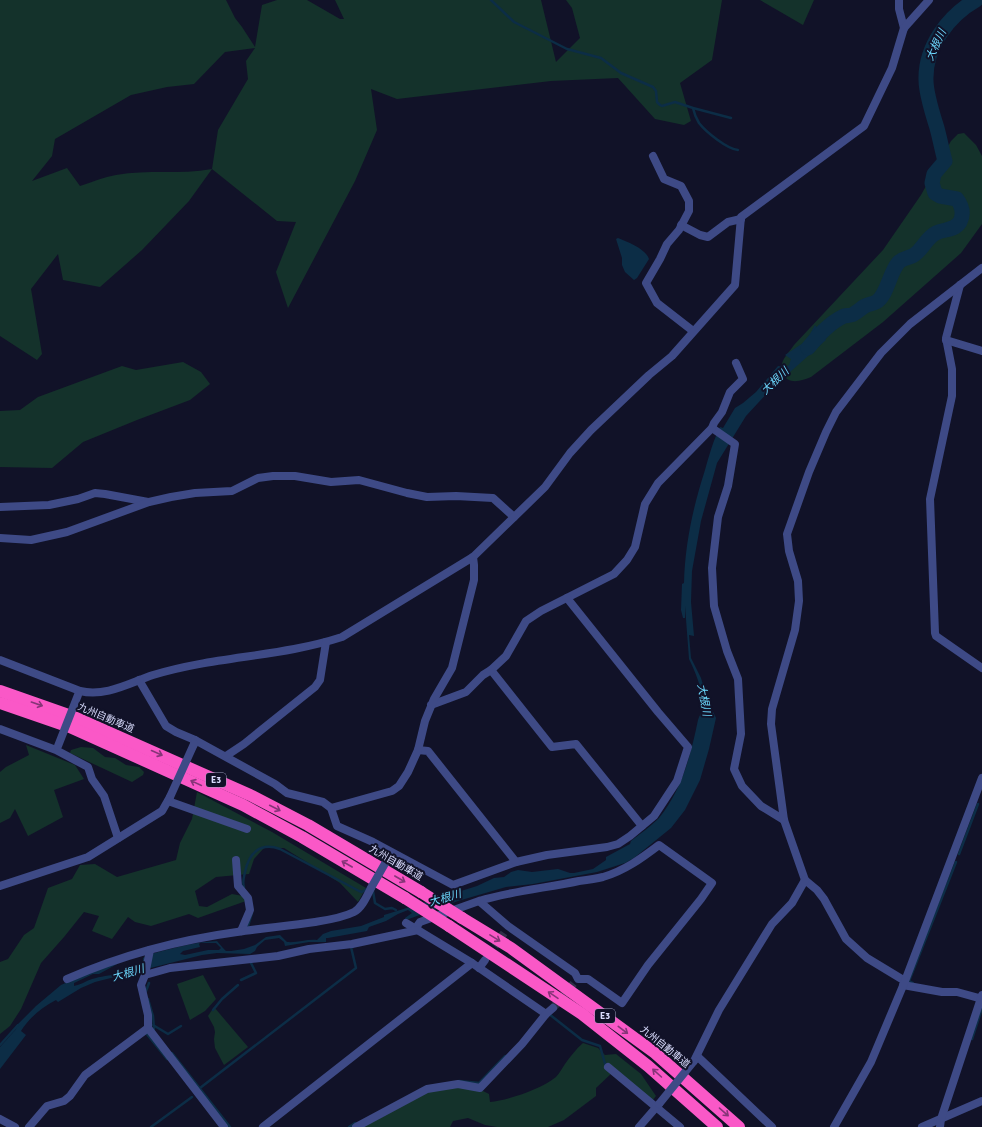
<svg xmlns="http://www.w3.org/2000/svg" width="982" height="1127" font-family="Signika,'Noto Sans JP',sans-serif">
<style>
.green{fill:#14322b;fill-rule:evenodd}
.water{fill:#0c2d46;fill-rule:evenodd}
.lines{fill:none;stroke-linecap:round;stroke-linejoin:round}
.stream{stroke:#0c2d46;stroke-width:2.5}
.river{stroke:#0c2d46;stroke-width:15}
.minor-tunnel{stroke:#2f3048;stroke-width:8;stroke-dasharray:8 4;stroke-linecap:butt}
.minor{stroke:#3e4a86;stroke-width:8}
.tertiary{stroke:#3e4a86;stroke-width:8}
.motorway{stroke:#fa58c7;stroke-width:12}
.minor-bridge{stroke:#3e4a86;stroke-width:8}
.motorway-bridge{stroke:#fa58c7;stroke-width:12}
.oneway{stroke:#863578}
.labels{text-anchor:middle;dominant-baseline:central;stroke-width:4;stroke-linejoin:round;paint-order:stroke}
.shield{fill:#111228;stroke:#9ea0be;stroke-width:1}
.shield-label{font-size:9px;font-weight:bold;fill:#daddfe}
.street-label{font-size:10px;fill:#daddfe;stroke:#111228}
.water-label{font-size:11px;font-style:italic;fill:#6bd6fb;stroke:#111228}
</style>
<rect width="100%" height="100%" fill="#111228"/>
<g class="green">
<path d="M0 0H226L235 18 242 27 255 47 262 5 277 0H307L340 19H344L335 0H541L556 62 580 38 572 8 566 0H722L712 60 680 83 691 121 684 125 655 119 618 78 551 81 397 99 371 89 377 130 355 181 288 308 276 272 296 222 277 221 212 169 189 201 142 250 100 287 63 280 58 254 31 289 42 354 37 360 0 336ZM255 48 246 61 248 79 218 130 212 169C180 175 148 169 116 175 104 177 92 182 80 186L67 168 32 181 52 156 55 139 131 95 167 87 194 84 225 52Z"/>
<polygon points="760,0 814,0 803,25"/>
<path d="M964 133 976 145 982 156V224L961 253 883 322 811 377C802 381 788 385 783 374 782 371 781 367 782 364 783 358 790 351 794 345L883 250 921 195 951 141 958 134Z"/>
<polygon points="183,362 201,372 210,384 190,400 137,420 83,442 52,468 0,467 0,411 20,410 38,397 122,366 136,370"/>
<polygon points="26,745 75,765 84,779 54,790 63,817 28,836 15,809 10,818 0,823 0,772 6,767 29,755"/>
<polygon points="81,747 93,748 105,757 115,758 126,765 139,767 144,772 143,775 132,782 70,753 71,750"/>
<polygon points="197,792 272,832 366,888 358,902 340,883 284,848 264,848 254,859 249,874 216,877 195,891 199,906 207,907 232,894 243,896 246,901 198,918 189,914 151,926 135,922 128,917 112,939 92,931 99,916 84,912 64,937 41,963 21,1009 10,1026 0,1034 0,962 8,959 24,935 34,928 48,888 72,879 80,865 95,864 117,877 176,860 180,843 192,819"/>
<polygon points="203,975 216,999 205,1011 190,1020 177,984"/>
<polygon points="214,1007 248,1047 224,1065 215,1048 214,1039 215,1032 214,1027 208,1016"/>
<path d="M583 1043 598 1048 605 1055 616 1054 641 1074 656 1096 652 1101 614 1071 596 1088V1096L564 1120 548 1127H497L485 1125 468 1118 453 1121 450 1127H359L427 1091 459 1086 481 1090 489 1094 490 1102C509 1100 541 1089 556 1077 560 1073 562 1068 565 1064 570 1057 576 1049 583 1043Z"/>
</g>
<g class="water">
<path d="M618 238C628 242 646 249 649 259L637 278 634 280 625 272 622 265V258L616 239Z"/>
<path d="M815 325 826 340 771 389 746 416 717 463 701 521 692 571 691 602 694 636 689 635 691 658 701 678 708 701 716 718 709 749 700 780 685 810 671 828 634 858 625 863 597 872 533 884 506 887 458 901 406 920 405 918 412 913 408 910 398 914 386 921 369 927 367 931 328 938H326V942H309L285 946 284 942 279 938 265 940 257 947 255 951 250 954 217 953 202 955 95 982 81 988 58 1002 56 1000C42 1007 29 1018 21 1031L26 1035 0 1069V1047L16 1029 17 1025 36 1006 61 985 97 969 119 963 99 974H93L74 983V986C80 985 86 981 92 979 109 974 129 975 143 963V958L147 955C170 949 193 942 217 941L223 948 226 951H231L244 949 255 945 266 937 280 935 287 942C297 943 307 939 317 940L323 934 331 931 361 926 384 917V915L477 886 494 878 504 877 511 872 518 870 532 872 558 869 570 873H574L593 869 606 860V857L630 844 631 841C640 834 651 826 659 818 682 790 691 754 698 720 699 716 702 712 703 708 705 695 695 671 689 659L685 606V618H683L681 610 682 584 684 583C685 544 693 507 705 470 709 456 713 441 720 427L723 428 735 408 743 403 756 392 778 366 786 367 789 365 791 359 785 355 806 341ZM200 943H216L221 948 219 950H208L185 955 180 954 183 951 200 947 199 944Z"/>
</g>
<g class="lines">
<g class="stream">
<polyline points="491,0 514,22 567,49 601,58 621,73 653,87 656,91 657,102 660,105 662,106 675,102 693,108 731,118"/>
<path d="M693 108C694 113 696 118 699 123 706 132 727 149 738 150"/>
<polyline points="959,854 978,804"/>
<path d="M244 887C242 882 244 877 245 872 249 853 260 842 280 849L359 891 362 892 368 888"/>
<polyline points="373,891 375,903 385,909 392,908 396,910"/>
<polyline points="248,926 252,913"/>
<polyline points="241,980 256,973 250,961"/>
<polyline points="913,983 909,981 956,862"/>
<polyline points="146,991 149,983"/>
<polyline points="148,999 153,1016 154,1029"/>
<polyline points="213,1010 222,999 238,985"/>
<polyline points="549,1014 582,1040 600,1046 606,1067"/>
<polyline points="153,1025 168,1034 181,1026"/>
<polyline points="146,1033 167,1059"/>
<polyline points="972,1039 982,1008"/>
<polyline points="0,1045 18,1025"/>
<polyline points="172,1053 230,1127"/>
<polyline points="459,1081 479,1083 505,1056"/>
<polyline points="200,1088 356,968 351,947 353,947"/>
<polyline points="151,1127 192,1097"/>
<polyline points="349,1127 355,1123"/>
</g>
<path class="river" d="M808 348C818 336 829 323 844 316 848 315 852 316 855 313 859 311 861 308 865 306 868 304 873 304 876 302 887 296 889 274 898 263 902 258 910 258 914 255 923 249 926 238 936 233 944 229 954 231 960 222 964 214 962 206 957 199L940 196 935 193 932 183 934 174 945 161C942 150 940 139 937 128 933 115 926 94 926 80 925 47 948 16 976 0"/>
<g class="minor-tunnel">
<polyline points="488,956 504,933"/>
<polyline points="553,1008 574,983"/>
</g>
<g class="minor">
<polyline points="899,0 899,9 904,28"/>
<polyline points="653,156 664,179 681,186 689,201 689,211 679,230 667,244 660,259 646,283 657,303 693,331"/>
<polyline points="681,225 700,235 708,237 728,222 741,219"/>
<polyline points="960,285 946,338 952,369 952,396 930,499 935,633 936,636 982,668"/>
<polyline points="946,340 982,351"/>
<polyline points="712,428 735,444 728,486 718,517 712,568 714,606 727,651 738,679 741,734 734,769 742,786 761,806 784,820"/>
<polyline points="0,507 49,505 78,499 95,493 105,494 148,502"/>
<polyline points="0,538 31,540 67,532 149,502 171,497 195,493 232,491 258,478 273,476 295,476 331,482 359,480 407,493 427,497 456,496 493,498 514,517"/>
<path d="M0 660 80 691C106 697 129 683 153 675 215 656 281 657 342 637L473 557 545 487 570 453 591 430 649 375 672 356 735 285 741 217 864 126 892 68 904 28 929 0"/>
<polyline points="491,670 552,747 576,744 642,826"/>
<polyline points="139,680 166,726 176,732 195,740"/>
<polyline points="431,705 466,692 483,675 491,670 506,656 526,621 541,611 614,574 627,560 635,547 645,504 658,483 712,428 714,423 722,412 730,392 743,379 736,363"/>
<polyline points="0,729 56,750 88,767 92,779 104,796 118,838"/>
<polyline points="194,744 195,740 275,784 287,793 323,802 331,808 337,826 373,842 453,885 516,862 547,855 607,847 618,844 630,836 654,816 677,781 688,747 658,712 567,598"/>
<polyline points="418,750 428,751 516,862"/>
<polyline points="226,756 244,744 315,687 320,680 326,642"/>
<polyline points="168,801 247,829"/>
<polyline points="331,808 392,791 399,786 408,772 418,750 425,721 434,699 452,668 474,580 474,565 473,557"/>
<polyline points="236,860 238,886 248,898 250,910 241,931"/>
<polyline points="0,886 88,857 162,811 170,797"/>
<polyline points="406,923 472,963 546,1014"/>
<path d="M415 929 420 922 479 901C512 891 546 888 579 881 587 880 595 879 603 877 624 871 642 858 659 845L712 883 701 899 648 965 622 1003 588 979H578L575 973 508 926 479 901"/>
<polyline points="479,968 485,960"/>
<polyline points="145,975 170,968 278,956 309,949 352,944 418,930"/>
<path d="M67 979C122 955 178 940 237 932 263 928 289 926 315 922 328 920 342 918 354 912 362 908 367 896 371 888"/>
<polyline points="905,981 867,958 846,939 824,899 817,890 805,880 784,820 771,724 772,709 795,630 799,601 798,581 789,551 787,534 809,472 826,432 836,412 881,353 910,324 982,268"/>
<polyline points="903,985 942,992 957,992 982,999"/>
<polyline points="148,1028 224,1127"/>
<polyline points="697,1056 772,1127"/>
<polyline points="694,1061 719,1010 772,924 792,903 805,880"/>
<polyline points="608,1067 680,1127"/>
<polyline points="0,1119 15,1127"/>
<polyline points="29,1127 47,1106 64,1101 70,1096 85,1075 148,1028 148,1015 141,985 145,975 150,950"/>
<polyline points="263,1127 472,963"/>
<polyline points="356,1127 427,1089 458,1084 480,1088 522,1044 546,1014 553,1008"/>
<polyline points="639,1127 659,1104"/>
<polyline points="922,1127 982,1101"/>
<polyline points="940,1127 941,1119 982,995"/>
</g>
<polyline class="tertiary" points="834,1127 871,1062 905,981 982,778"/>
<g class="motorway">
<polyline points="0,691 74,717 250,795 308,825 421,892"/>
<polyline points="0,703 70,727 243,805 302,837 405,898"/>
<polyline points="462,918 511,948 655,1053 739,1127"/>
<polyline points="449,926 582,1014 648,1066 717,1127"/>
</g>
<g class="minor-bridge">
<polyline points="58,746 78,695"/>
<polyline points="170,797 194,744"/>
<polyline points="371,888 387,860"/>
<polyline points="659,1104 694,1061"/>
</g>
<g class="motorway-bridge">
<polyline points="421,892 462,918"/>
<polyline points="405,898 449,926"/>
</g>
</g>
<defs><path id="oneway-shaft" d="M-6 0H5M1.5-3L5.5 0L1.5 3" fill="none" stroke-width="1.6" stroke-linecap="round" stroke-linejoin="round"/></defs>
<g class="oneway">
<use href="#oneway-shaft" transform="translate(37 704) rotate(19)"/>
<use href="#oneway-shaft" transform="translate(157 753) rotate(24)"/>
<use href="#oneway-shaft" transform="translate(196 783) rotate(-155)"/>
<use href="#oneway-shaft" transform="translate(275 808) rotate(27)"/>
<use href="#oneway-shaft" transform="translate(347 864) rotate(-150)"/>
<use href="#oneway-shaft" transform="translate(400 879) rotate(30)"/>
<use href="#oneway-shaft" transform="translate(495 938) rotate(32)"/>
<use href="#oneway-shaft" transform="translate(553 995) rotate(-146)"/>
<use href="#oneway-shaft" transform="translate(623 1030) rotate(37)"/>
<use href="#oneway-shaft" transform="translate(657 1073) rotate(-138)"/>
<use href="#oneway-shaft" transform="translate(724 1112) rotate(41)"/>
</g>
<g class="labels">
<g class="shield">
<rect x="206" y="773" width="20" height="14" rx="3"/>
<rect x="595" y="1009" width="20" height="14" rx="3"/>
</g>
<g class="shield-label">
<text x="216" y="780">E3</text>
<text x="605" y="1016">E3</text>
</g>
<g class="street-label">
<text transform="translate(106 718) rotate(23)">九州自動車道</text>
<text transform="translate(396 863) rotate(30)">九州自動車道</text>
<text transform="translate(665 1047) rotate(39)">九州自動車道</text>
</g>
<g class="water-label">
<text transform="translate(936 45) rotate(-65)">大根川</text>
<text transform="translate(775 381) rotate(-44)">大根川</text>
<text transform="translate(704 700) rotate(79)">大根川</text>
<text transform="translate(445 898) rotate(-16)">大根川</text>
<text transform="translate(128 973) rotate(-16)">大根川</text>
</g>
</g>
</svg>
